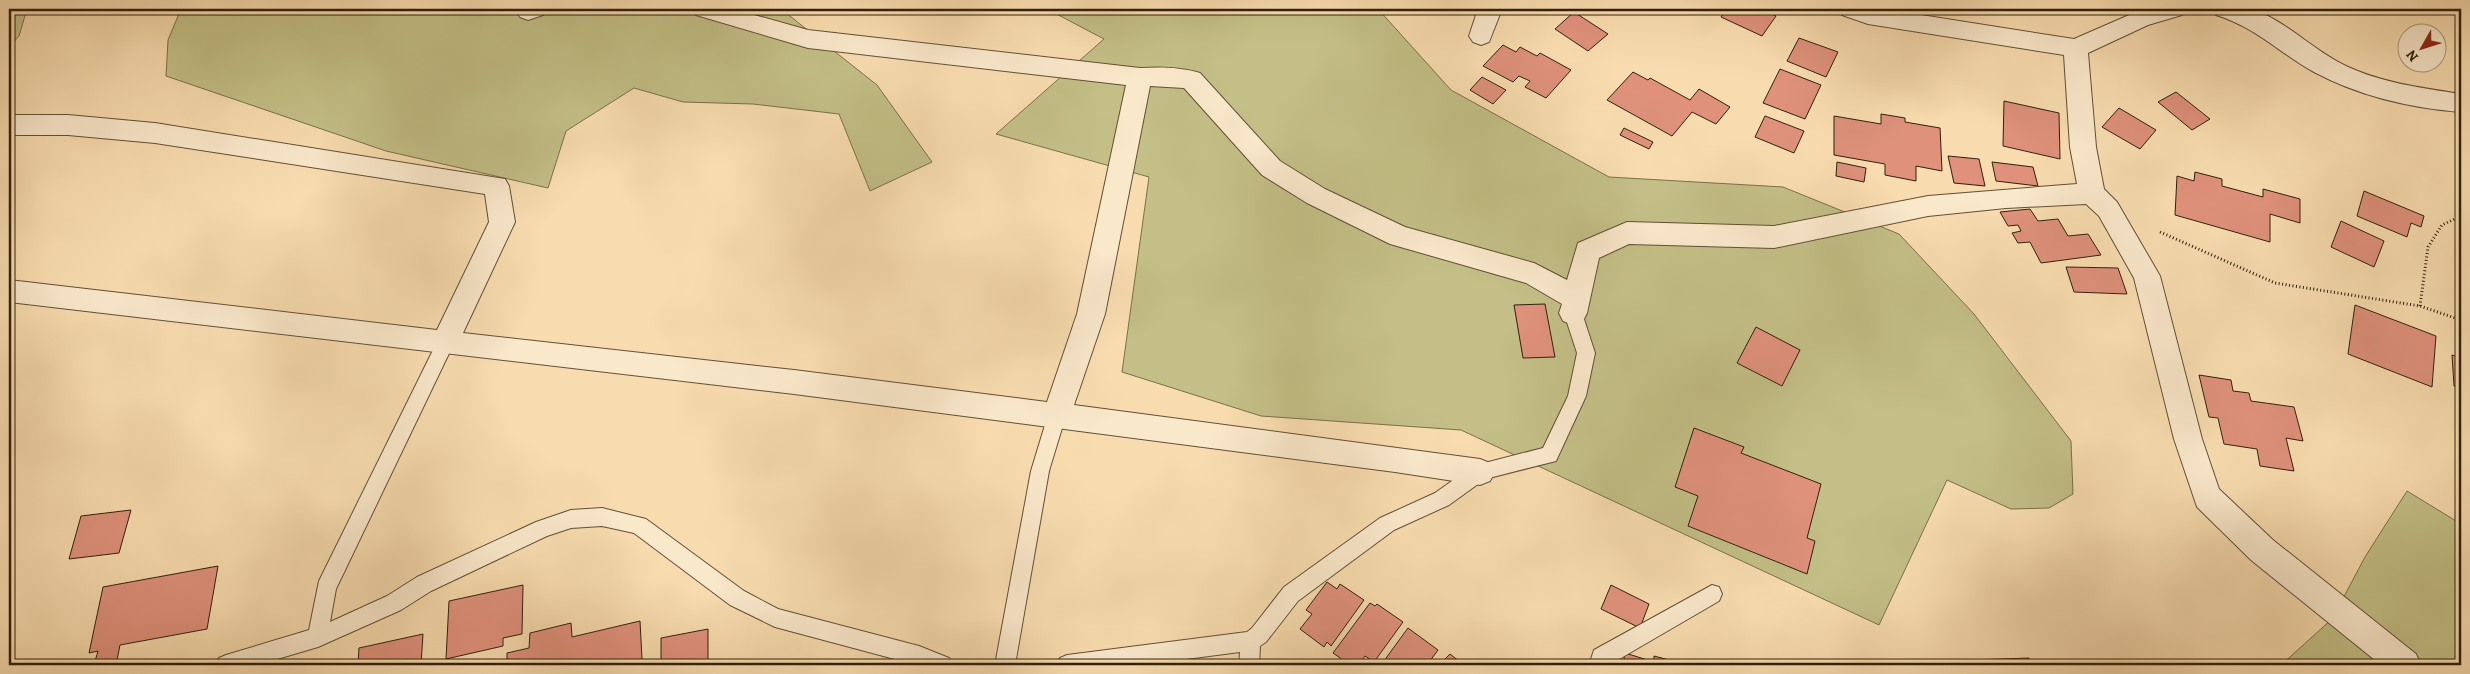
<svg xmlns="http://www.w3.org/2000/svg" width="2470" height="674" font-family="Alegreya,serif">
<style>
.green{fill:#c3bf86;stroke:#7a704a}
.building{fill:#df917c;stroke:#30200e}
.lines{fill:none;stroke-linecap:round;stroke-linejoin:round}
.lane-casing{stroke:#624f36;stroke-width:2}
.street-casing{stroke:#624f36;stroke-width:2}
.path{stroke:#30200e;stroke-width:3;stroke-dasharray:1 2.5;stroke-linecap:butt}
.lane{fill:#fae8cb;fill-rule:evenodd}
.street{fill:#fae8cb;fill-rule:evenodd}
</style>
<rect width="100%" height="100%" fill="#f8dcaf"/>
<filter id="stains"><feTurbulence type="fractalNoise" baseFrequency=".004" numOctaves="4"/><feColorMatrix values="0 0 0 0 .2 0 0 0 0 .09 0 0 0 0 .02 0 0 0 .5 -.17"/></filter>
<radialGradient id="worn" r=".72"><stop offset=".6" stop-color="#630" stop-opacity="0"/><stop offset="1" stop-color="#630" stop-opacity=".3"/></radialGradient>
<g class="green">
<polygon points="9,9 27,9 19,36 9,47"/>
<polygon points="181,9 781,9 877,85 932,162 870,191 839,114 753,104 683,102 634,88 566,131 548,188 386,151 166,76 168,40"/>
<polygon points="1047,9 1378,9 1451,90 1609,177 1783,187 1899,234 1974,314 2071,441 2073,494 2049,508 2011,509 1947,480 1879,625 1461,430 1261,416 1122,372 1149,177 996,134 1104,39"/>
<polygon points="2407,491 2461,524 2461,665 2281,665 2332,619 2365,557"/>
</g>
<g class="building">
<polygon points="1726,9 1761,9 1776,16 1762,36 1721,17"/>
<polygon points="1574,12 1608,34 1588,51 1555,29"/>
<polygon points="1799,38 1838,52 1826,77 1787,61"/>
<polygon points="1503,45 1516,52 1520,47 1537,56 1540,53 1571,70 1546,98 1525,87 1530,81 1519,76 1513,82 1483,66"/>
<polygon points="1780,69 1821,85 1805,119 1763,103"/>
<polygon points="1633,72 1648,80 1650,78 1690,100 1699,89 1730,107 1716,124 1692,112 1672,136 1607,100"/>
<polygon points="1482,77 1506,90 1493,104 1470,90"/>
<polygon points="2176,92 2210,119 2192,130 2158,102"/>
<polygon points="2004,101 2059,113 2060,159 2003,146"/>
<polygon points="2119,108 2156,130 2140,149 2102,127"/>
<polygon points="1881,114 1905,118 1905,122 1940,128 1942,171 1916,166 1916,181 1885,175 1885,164 1834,155 1834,116 1881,124"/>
<polygon points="1765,116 1804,131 1794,153 1755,137"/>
<polygon points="1624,128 1653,142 1649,149 1620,135"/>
<polygon points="1948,156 1979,159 1985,186 1954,183"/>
<polygon points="1837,162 1866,168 1864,182 1836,176"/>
<polygon points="1992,162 2033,167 2038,186 1996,181"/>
<polygon points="2195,172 2222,179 2222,186 2263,197 2263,189 2300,199 2300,223 2270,214 2270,242 2175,215 2177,176 2194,181"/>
<polygon points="2364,191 2424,216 2421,227 2411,223 2407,237 2357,216"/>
<polygon points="2030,209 2038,221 2058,219 2068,236 2088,234 2101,255 2041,263 2030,242 2018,243 2012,233 2021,231 2018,225 2008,226 2000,212"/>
<polygon points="2341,221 2384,241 2374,267 2331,247"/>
<polygon points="2066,267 2118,268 2127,294 2074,292"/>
<polygon points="1545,304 1555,357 1523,358 1514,305"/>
<polygon points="2355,305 2436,336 2432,387 2348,354"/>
<polygon points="1756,327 1800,350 1782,386 1737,363"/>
<polygon points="2452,355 2461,358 2461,388 2454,386"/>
<polygon points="2199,375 2231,380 2233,391 2249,393 2251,401 2294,407 2303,441 2286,438 2294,471 2260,466 2257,449 2224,444 2218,418 2209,417"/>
<polygon points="1694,428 1744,447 1741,453 1821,484 1807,538 1815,541 1807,574 1688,526 1698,496 1675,487"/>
<polygon points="131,510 119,553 69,559 81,516"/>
<polygon points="218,566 207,629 120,645 116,665 94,665 98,651 89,653 103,587"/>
<polygon points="1327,582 1337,589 1340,584 1364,600 1331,646 1327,642 1324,647 1300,629 1312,614 1306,610"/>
<polygon points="523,585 522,634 503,638 503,646 446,659 449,601"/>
<polygon points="1611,585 1649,604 1640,628 1601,609"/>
<polygon points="1370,603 1375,606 1377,604 1403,622 1374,662 1365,656 1358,665 1350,665 1333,653"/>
<polygon points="640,621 642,659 627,663 627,665 501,665 507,664 507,653 529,648 530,633 571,623 572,637"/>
<polygon points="1408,628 1438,650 1427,665 1381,665"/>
<polygon points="708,629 708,661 689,665 661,665 661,638"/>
<polygon points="423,634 421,665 358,665 359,648"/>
<polygon points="1625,653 1654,662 1654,656 1688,665 1623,665"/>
<polygon points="1450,654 1464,665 1439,665"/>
<polygon points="2029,658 2031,665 1947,665 1946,661"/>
</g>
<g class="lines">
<g class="lane-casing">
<g id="lane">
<polygon points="1573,306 1579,308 1582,313 1595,353 1586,396 1556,461 1485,479 1449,505 1394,530 1298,601 1266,642 1260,646 1259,665 1239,665 1240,652 1140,665 1057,665 1060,658 1067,655 1247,632 1252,628 1284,587 1380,518 1435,493 1473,466 1543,448 1568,396 1577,353 1564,313 1567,308"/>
<polygon points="445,335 451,338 454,343 336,589 330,622 387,596 417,577 536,522 571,510 602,508 646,519 744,591 778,609 919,646 949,658 952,665 917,665 775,627 730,605 634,533 602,526 571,528 547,536 431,591 401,610 318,647 257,665 216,665 219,658 226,655 309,630 319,581 439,338"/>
<polygon points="1057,407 1063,409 1066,415 1049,471 1015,665 995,665 1031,471 1048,415 1051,409"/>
<polygon points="1712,585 1719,587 1722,594 1719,601 1609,665 1589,665 1594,650"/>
</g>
</g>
<g class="street-casing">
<g id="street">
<polygon points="518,9 547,9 543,15 528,20 520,17 516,11"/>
<path d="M692 9H733L808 30 1140 68C1161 67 1180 67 1200 73L1280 161 1325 189 1405 227 1534 263 1567 280 1578 243 1627 222 1774 226 1928 196 2077 184 2070 147 2064 55 1868 24 1842 15 1838 9H1883L2074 39 2143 9H2186L2182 15 2148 25 2088 53 2096 147 2104 189 2117 202 2160 276 2202 439 2219 489 2273 540 2416 654 2421 665H2381L2251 560 2197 507 2174 439 2134 278 2099 216 2086 204 2006 208 1928 216 1774 248 1629 244 1599 258 1587 313 1583 321 1573 325 1563 321 1559 313 1562 304 1526 283 1390 244 1307 203 1262 175 1184 88 1150 86 1105 314 1074 405 1480 459 1490 463 1495 472 1490 481 1480 485 1395 472 794 394 9 302V280L437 330 489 222 485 194 155 143 68 135H9V115H68L155 123 505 179 509 186 515 222 463 333 794 370 1047 402 1077 314 1126 85 808 48 696 15Z"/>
<polygon points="1478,9 1502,9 1489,42 1481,45 1473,42 1469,36"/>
<path d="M2212 9C2224 8 2243 6 2254 10 2286 21 2314 51 2346 66 2382 83 2422 88 2461 94V112C2411 108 2359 96 2314 72 2278 52 2257 28 2216 15Z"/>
</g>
</g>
<g class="path">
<polyline points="2160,232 2275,283 2420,306 2461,320"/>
<polyline points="2420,306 2428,247 2442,225 2461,216"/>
</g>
<use href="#lane" class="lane"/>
<use href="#street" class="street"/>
</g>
<rect width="2470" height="674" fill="none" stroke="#f8dcaf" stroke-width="30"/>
<rect x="10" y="10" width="2450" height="654" fill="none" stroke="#30200e" stroke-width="2.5"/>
<rect x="15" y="15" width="2440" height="644" fill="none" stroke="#30200e"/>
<g transform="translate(2422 48) rotate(231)"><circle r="24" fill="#fae8cb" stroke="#a9987f"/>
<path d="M0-4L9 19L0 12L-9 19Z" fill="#8f2418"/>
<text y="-8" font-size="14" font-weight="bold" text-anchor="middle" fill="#30200e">N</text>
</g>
<rect width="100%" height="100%" filter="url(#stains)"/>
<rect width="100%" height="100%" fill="url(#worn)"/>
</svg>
